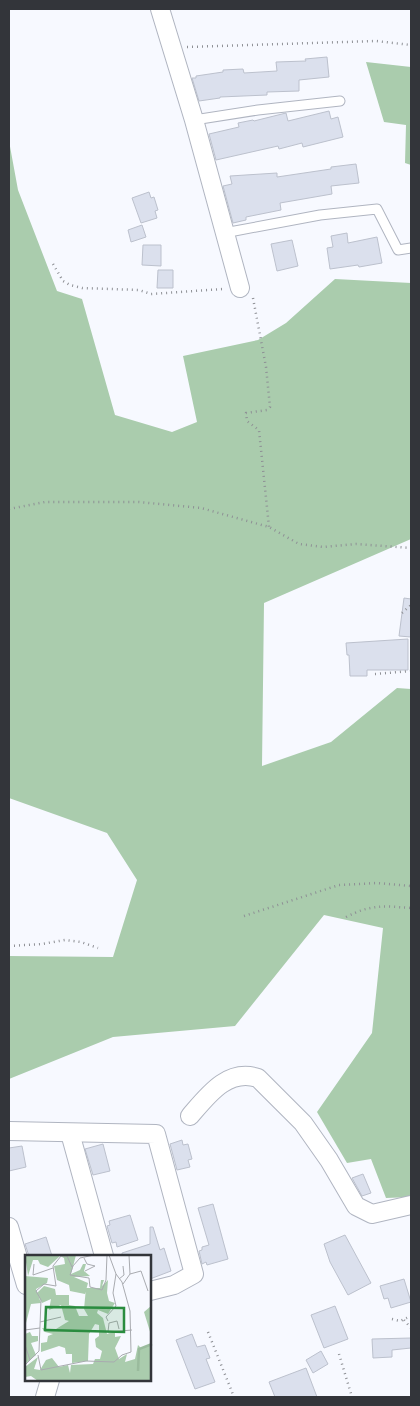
<svg xmlns="http://www.w3.org/2000/svg" width="420" height="1406" font-family="Spectral,serif">
<style>
.forest{fill:#aaccad}
.building{fill:#dbe0ed;stroke:#bcc1cd}
.lines{fill:none;stroke-linecap:round;stroke-linejoin:round}
.lane-casing{stroke:#b0b5c1;stroke-width:11}
.street-casing{stroke:#b0b5c1;stroke-width:20}
.path{stroke:#8e9095;stroke-width:2.5;stroke-dasharray:1 4;stroke-linecap:butt}
.lane{stroke:#fff;stroke-width:9}
.street{stroke:#fff;stroke-width:18}
.inset-river{fill:none;stroke:#9abb9d;stroke-width:2.5}
.inset-road{fill:none;stroke:#a9abb0;stroke-width:1}
.view{fill:#2a8c3f;fill-opacity:0.15;stroke:#2a8c3f;stroke-width:2.5}
.inset-edge{fill:none;stroke:#33353a;stroke-width:2.5}
</style>
<rect width="100%" height="100%" fill="#f7f9ff"/>
<g class="forest">
<polygon points="366,62 411,67 411,165 405,163 406,125 384,122"/>
<polygon points="9,141 18,190 57,291 82,299 115,415 172,432 197,422 183,356 258,340 286,323 335,279 411,283 411,539 264,603 262,766 331,742 397,688 411,689 411,1197 386,1198 371,1159 347,1163 317,1112 372,1033 383,928 324,915 235,1026 113,1037 9,1079 9,956 113,957 137,880 107,833 9,798"/>
</g>
<g class="building">
<polygon points="327,57 329,77 299,80 299,91 267,92 267,95 220,97 220,98 199,101 192,78 196,78 196,76 223,72 223,70 243,69 244,73 277,71 276,62 306,61 305,59"/>
<polygon points="329,111 331,119 338,117 343,137 303,147 302,143 279,149 278,146 216,160 209,134 239,127 238,123 253,120 254,121 286,113 288,121"/>
<polygon points="356,164 359,183 331,186 332,194 280,203 281,210 246,217 246,220 233,223 223,186 232,184 230,176 277,173 277,177 331,169 331,167"/>
<polygon points="149,192 151,198 154,197 158,210 155,211 157,218 141,223 132,198"/>
<polygon points="142,225 146,237 131,242 128,230"/>
<polygon points="347,233 348,243 377,237 382,263 359,267 358,265 330,269 327,248 333,247 331,236"/>
<polygon points="292,240 298,266 277,271 271,244"/>
<polygon points="143,245 161,245 161,266 142,265"/>
<polygon points="158,270 173,270 173,288 157,288"/>
<polygon points="404,598 411,599 411,637 399,636"/>
<polygon points="408,639 408,670 367,670 367,676 350,676 349,655 347,655 346,643"/>
<polygon points="182,1140 183,1145 188,1144 192,1159 188,1160 190,1167 177,1170 170,1144"/>
<polygon points="103,1144 110,1171 93,1175 85,1149"/>
<polygon points="22,1146 26,1167 9,1171 9,1148"/>
<polygon points="363,1174 371,1193 362,1196 352,1178"/>
<polygon points="213,1204 228,1259 207,1265 206,1262 202,1264 199,1251 202,1250 202,1247 209,1245 198,1208"/>
<polygon points="130,1215 138,1240 117,1247 116,1242 112,1243 107,1226 110,1225 109,1221"/>
<polygon points="150,1227 153,1227 160,1250 164,1248 171,1271 150,1279 150,1256 122,1256 122,1253 150,1244"/>
<polygon points="345,1235 371,1283 348,1295 330,1262 324,1244"/>
<polygon points="46,1237 52,1256 29,1256 25,1244"/>
<polygon points="404,1279 411,1302 391,1308 388,1298 384,1299 380,1286"/>
<polygon points="335,1306 348,1339 324,1348 311,1315"/>
<polygon points="192,1334 197,1347 205,1345 210,1358 206,1359 215,1382 195,1389 176,1340"/>
<polygon points="411,1338 411,1348 392,1350 392,1357 373,1358 372,1339"/>
<polygon points="321,1351 328,1364 313,1373 306,1360"/>
<polygon points="306,1368 317,1397 275,1397 269,1382"/>
</g>
<g class="lines">
<g class="lane-casing">
<g id="lane">
<polyline points="194,120 258,110 340,101"/>
<polyline points="224,233 320,215 377,209 398,250 411,248"/>
</g>
</g>
<g class="street-casing">
<g id="street">
<polyline points="160,9 194,120 240,288"/>
<path d="M190 1116C208 1095 228 1068 258 1078L303 1123 329 1160 356 1206 372 1214 411 1205"/>
<polyline points="9,1131 156,1134 194,1274 174,1285 150,1291"/>
<polyline points="70,1133 104,1256"/>
<polyline points="9,1227 26,1285"/>
<polyline points="45,1397 50,1380"/>
</g>
</g>
<g class="path">
<polyline points="187,47 376,41 411,45"/>
<polyline points="53,264 63,281 70,285 82,288 139,290 151,294 223,289"/>
<polyline points="253,298 266,367 270,407 267,410 246,413 247,421 259,430 269,527"/>
<polyline points="9,509 45,502 139,502 201,508 269,527 299,544 323,547 356,544 411,548"/>
<polyline points="402,613 411,605"/>
<polyline points="375,674 411,671"/>
<polyline points="244,916 339,885 377,883 411,886"/>
<path d="M346 917C372 904 383 906 411 908"/>
<polyline points="9,946 42,944 65,940 81,942 98,948"/>
<polyline points="392,1319 400,1321 411,1316"/>
<polyline points="404,1320 411,1328"/>
<polyline points="208,1332 234,1397"/>
<polyline points="339,1354 352,1397"/>
</g>
<use href="#lane" class="lane"/>
<use href="#street" class="street"/>
</g>
<g transform="translate(25 1255)">
<rect width="126" height="126" fill="#f7f9ff"/>
<path d="M0 0H51L46 19 55 15 58 9H61L59 16 65 21 49 22 63 28 60 39 45 36 44 30 32 25 29 11 40 9 39 3 35 1 23 12 15 9 13 5H8L3 21ZM0 21 23 23 22 28 11 34 16 48 6 49 1 68ZM76 25H79L77 31 83 25 82 38 84 46 90 48 83 59 73 55 72 58 78 63 82 79 90 76V82L96 81 90 93 94 104 102 99 100 107 110 104 113 90 116 93 125 90 126 80 119 57 126 51V126H13L6 121 0 122V112L13 102 9 114 15 115 21 105 27 103 34 112 43 110 45 118 46 110 68 109 70 104H75L77 96 71 92 70 84 74 81V70L70 69 64 79 63 106 47 108V99H41L40 93 34 91 16 97V88L22 87 23 81 28 79 20 77 17 73 31 74 44 66 40 65 36 50 24 55 26 44 17 48 12 38 19 31 30 34 31 40H44V50L50 51 54 61H63L59 54 61 33H75ZM5 77 7 81H13V86L6 88 11 100 0 109V79Z" fill="#aaccad"/>
<path class="inset-river" d="M113 116 114 94 127 89"/>
<path class="inset-road" d="M59 3 62 9 70 11 60 16M9 9 8 20 28 13M48 11 45 20 64 23 65 32 77 35 81 25 82 0M105 19 116 16 123 36M94 24 99 20 98 11M98 29 105 19 104 0M83 66 81 62 91 51 88 38 91 19 84 0M15 67 36 62M94 74 92 66 84 68 83 77 107 75M0 75 15 73M0 90 5 105M13 100 16 115 61 106 89 107 97 100 106 97 105 56 97 27 91 19M0 110 14 96 16 45 11 36 19 29 31 31 28 11 36 1H42L47 12 55 3 69 0"/>
<path class="view" d="M21 52 99 53V77L20 75Z"/>
<rect width="126" height="126" class="inset-edge"/>
</g>
<rect width="420" height="1406" fill="none" stroke="#33353a" stroke-width="20"/>
</svg>
